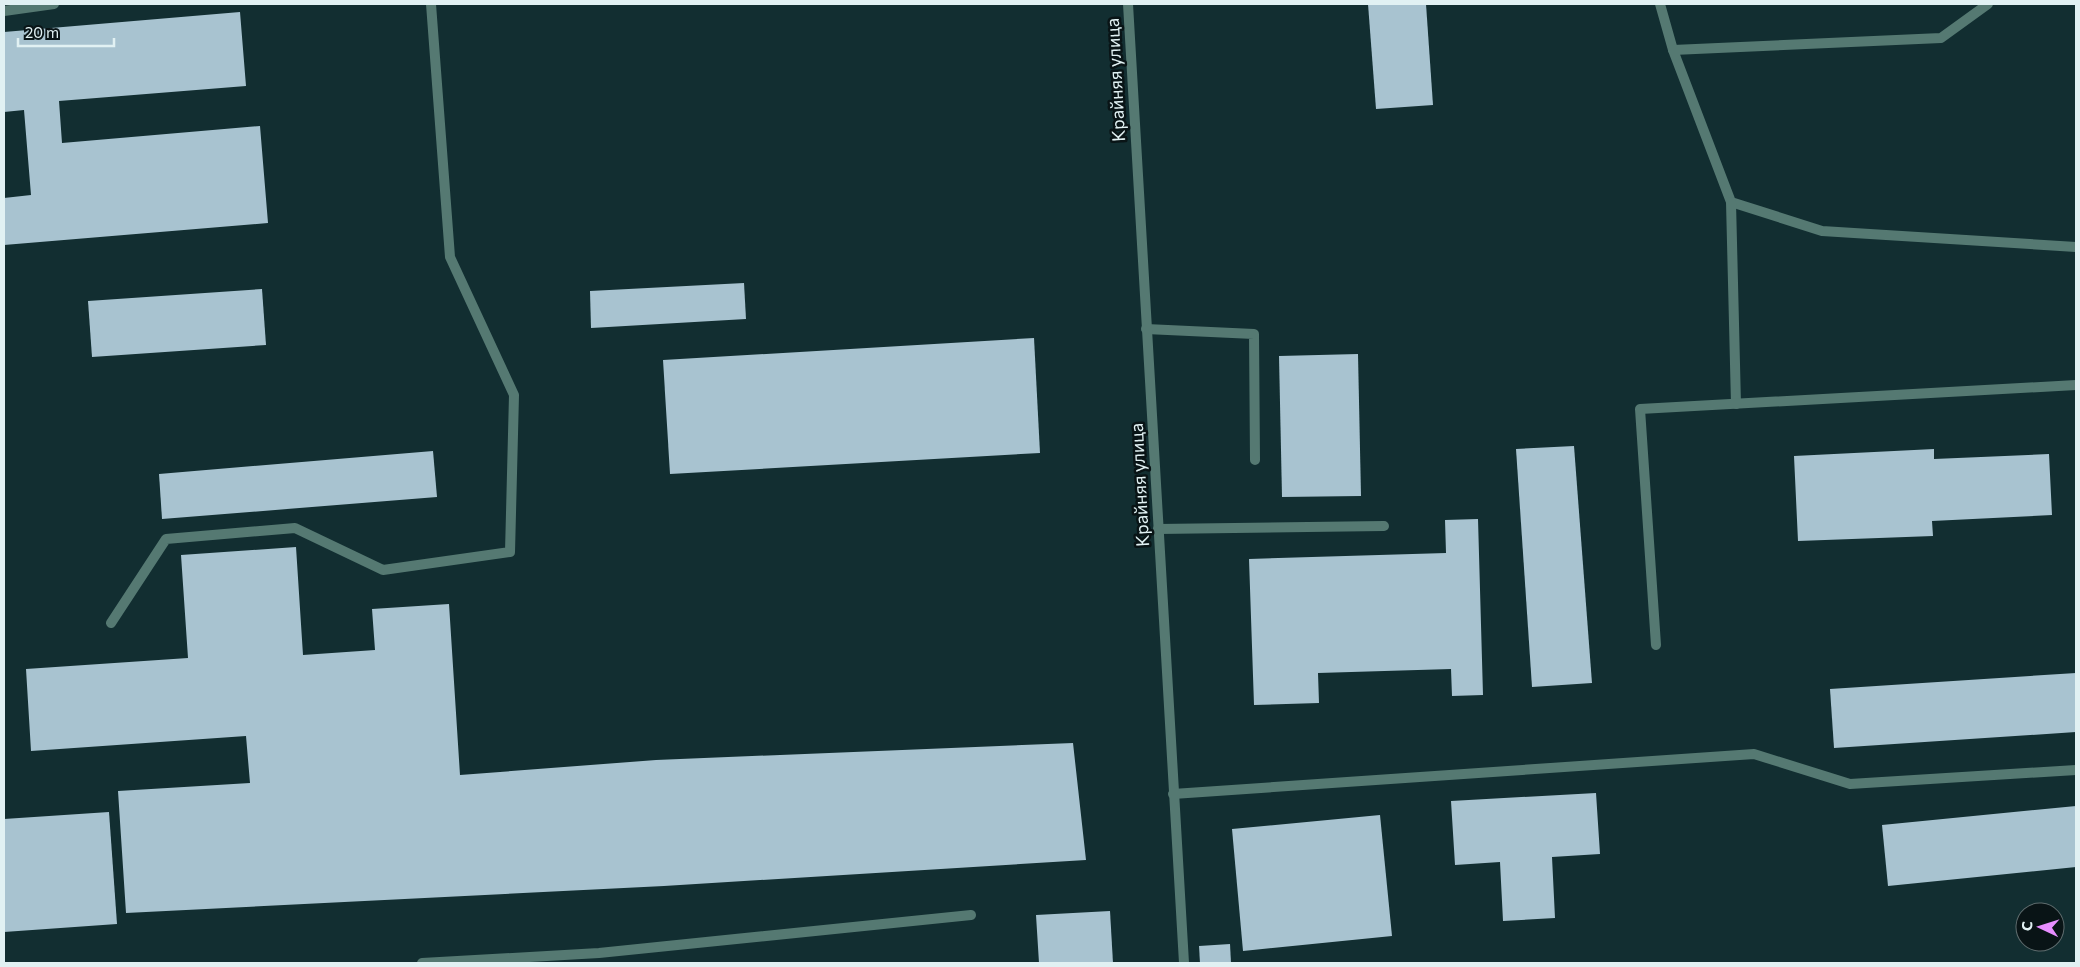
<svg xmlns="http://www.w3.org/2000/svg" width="2080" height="967" font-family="Commissioner,sans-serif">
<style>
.building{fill:#a8c3d0}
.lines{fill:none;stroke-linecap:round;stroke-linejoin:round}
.service{stroke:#557972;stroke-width:10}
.minor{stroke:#557972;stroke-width:10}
.labels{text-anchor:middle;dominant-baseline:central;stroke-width:5;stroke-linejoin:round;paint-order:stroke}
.street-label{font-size:18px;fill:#e1f1f3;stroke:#091416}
</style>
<rect width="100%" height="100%" fill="#122e31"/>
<g class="building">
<polygon points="1368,4 1426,4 1433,105 1376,109"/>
<polygon points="240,12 246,86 59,101 62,143 260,126 268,223 4,245 4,198 31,195 24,110 4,112 4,32"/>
<polygon points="744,283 746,319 591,328 590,291"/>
<polygon points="262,289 266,345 92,357 88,301"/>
<polygon points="1034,338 1040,453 670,474 663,360"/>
<polygon points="1358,354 1361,496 1282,497 1279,356"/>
<polygon points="1574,446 1592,683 1532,687 1516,449"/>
<polygon points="1934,449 1934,459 2049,454 2052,515 1932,521 1933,536 1798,541 1794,456"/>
<polygon points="433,451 437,497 162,519 159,474"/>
<polygon points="1478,519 1483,695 1452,696 1451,669 1318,673 1319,703 1254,705 1249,559 1446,553 1445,520"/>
<polygon points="296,547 303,655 375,650 372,609 449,604 460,775 656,760 1073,743 1086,860 664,886 126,913 118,791 250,783 246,736 31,751 26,669 188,658 181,555"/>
<polygon points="2076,673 2076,732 1834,748 1830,689"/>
<polygon points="1596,793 1600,854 1552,857 1555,918 1503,921 1500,862 1455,865 1451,801"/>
<polygon points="2076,806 2076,867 1888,886 1882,825"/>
<polygon points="109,812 117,924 4,932 4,819"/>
<polygon points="1380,815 1392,936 1243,951 1232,829"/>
<polygon points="1110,911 1113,963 1039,963 1036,915"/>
<polygon points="1230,944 1231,963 1200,963 1199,946"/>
</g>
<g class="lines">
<g class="service">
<polyline points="1660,4 1673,50"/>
<polyline points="1988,4 1941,38 1673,50 1731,202 1822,231 2076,247"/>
<polyline points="4,11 54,4"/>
<polyline points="1731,202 1736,404"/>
<polyline points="1146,329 1254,334 1255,460"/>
<polyline points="1158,529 1384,526"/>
<polyline points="111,623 166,539 295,528 383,570 510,552 514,395 450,257 431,4"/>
<polyline points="1656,645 1640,409 2076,385"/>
<polyline points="1173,794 1754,754 1850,784 2076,770"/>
<polyline points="422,963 599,953 971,915"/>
</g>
<polyline class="minor" points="1128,4 1184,963"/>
</g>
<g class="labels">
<g class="street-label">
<text transform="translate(1115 80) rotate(-93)">Крайняя улица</text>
<text transform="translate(1139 485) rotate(-93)">Крайняя улица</text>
</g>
</g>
<rect width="2080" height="967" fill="none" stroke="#e1f1f3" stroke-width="10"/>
<g transform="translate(2040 927) rotate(274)"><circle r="24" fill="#091416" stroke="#5f6c6e"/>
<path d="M0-4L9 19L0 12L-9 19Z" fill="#e88eff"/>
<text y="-8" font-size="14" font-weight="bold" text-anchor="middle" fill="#e1f1f3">С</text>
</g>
<path d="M18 38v8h96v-8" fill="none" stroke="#e1f1f3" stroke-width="2.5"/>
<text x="25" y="38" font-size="15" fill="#e1f1f3" stroke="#091416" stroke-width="4" paint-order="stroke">20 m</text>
</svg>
